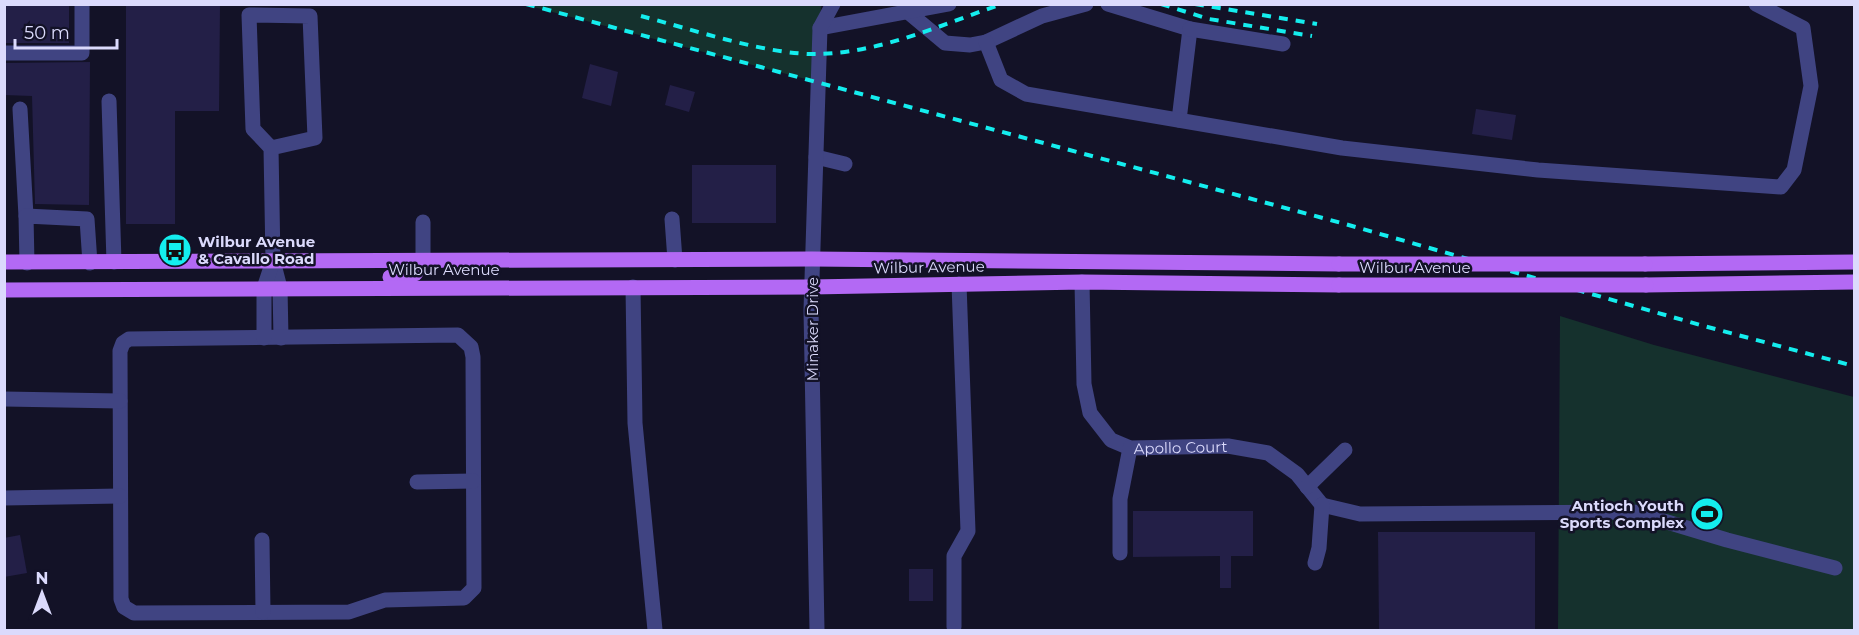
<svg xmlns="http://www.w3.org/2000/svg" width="1859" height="635" font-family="Montserrat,sans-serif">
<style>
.green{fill:#15312d}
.building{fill:#231f47}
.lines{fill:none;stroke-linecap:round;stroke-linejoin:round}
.minor{stroke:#404482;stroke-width:15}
.major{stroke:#b369f4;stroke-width:15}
.rail{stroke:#14edee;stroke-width:4;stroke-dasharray:9 8;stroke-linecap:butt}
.major-bridge{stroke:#b369f4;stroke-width:15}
.labels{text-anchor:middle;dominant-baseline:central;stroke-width:5;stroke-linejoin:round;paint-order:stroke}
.poi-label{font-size:15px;font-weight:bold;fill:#dbdafc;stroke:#131227;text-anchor:start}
.street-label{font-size:15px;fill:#dbdafc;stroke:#131227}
</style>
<rect width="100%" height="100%" fill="#131227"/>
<g class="green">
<polygon points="526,5 821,5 817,82"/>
<polygon points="1560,316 1654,345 1854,397 1854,630 1558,630"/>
</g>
<g class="building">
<rect x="4" y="4" width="65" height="39"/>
<polygon points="126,4 220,4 219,111 175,111 175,224 126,224"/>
<polygon points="90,62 89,205 35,204 32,96 4,95 5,63"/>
<polygon points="590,64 618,72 611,106 582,98"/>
<polygon points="670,85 695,92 689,112 665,105"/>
<polygon points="1476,109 1516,115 1512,140 1472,134"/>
<rect x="692" y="165" width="84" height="58"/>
<polygon points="1133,511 1253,511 1253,556 1231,556 1231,588 1220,588 1220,556 1133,557"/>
<polygon points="1378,532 1535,532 1535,630 1379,630"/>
<polygon points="20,535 27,573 4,577 4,538"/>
<rect x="909" y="569" width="24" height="32"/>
</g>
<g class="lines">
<g class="minor">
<polyline points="1108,4 1190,29 1179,120"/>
<polyline points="908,12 945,43 970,45 986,42 1042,16 1086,4"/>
<polyline points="820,28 949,4"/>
<polyline points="1190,29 1283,44"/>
<polyline points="986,42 1001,80 1026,94 1342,148 1538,170 1781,187 1794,170 1811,86 1803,28 1756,4"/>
<polyline points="4,53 82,53 82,4"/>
<polyline points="109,101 114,262"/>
<polyline points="20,109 26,216"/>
<polyline points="271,148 315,138 310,16 249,15 253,129 271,148 273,261 280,288 281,338"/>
<polyline points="816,157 845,164"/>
<polyline points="672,219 675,260"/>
<polyline points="423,222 423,261"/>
<polyline points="27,263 26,216 87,219 90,263"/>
<path id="s1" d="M1082 282 1084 384 1090 413 1111 440 1130 448 1228 446 1268 453 1297 474 1322 505"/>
<polyline points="633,287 635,423 655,630"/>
<polygon points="458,335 471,347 473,357 474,588 464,598 385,600 349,612 134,613 124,607 121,599 120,351 123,343 129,339"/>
<polyline points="264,338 264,288 273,261"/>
<polyline points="4,399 120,401"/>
<polyline points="417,482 473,481"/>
<polyline points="1307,487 1345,450"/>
<polyline points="4,498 120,496"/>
<polyline points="1322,505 1360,514 1634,512 1727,540 1835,568"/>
<polyline points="262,540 263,612"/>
<polyline points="1120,553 1120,499 1130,448"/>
<polyline points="1315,563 1319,548 1322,505"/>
<polyline points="954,627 954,556 968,531 959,284"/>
<polyline points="817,630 811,310 820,28 833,4"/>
</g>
<g class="major">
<polyline points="4,262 812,259 1339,264"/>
<polyline points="1645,264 1854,262"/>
<polyline points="390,277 415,274 423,261"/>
<polyline points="1646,285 1854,282"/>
<polyline points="4,290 811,287 1082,282 1339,285"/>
</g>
<g class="rail">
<polyline points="526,4 1345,224 1704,326 1854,366"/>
<polyline points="1161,4 1209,19 1312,36"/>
<polyline points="1195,4 1317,24"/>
<path d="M641 16C691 29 770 56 820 54 883 52 943 24 1002 4"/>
</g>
<g class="major-bridge">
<polyline points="1339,264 1645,264"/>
<polyline points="1339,285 1646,285"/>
</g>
</g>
<defs>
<g id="bus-disc" transform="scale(1.725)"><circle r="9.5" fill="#14edee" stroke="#131227"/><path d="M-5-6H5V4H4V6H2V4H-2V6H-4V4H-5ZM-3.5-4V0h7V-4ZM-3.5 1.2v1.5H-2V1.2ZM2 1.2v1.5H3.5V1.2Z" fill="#111"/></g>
<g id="stadium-disc" transform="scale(1.725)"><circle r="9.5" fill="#14edee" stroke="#131227"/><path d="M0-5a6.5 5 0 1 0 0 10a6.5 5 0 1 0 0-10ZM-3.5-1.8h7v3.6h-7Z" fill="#111"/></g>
</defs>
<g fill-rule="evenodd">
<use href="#bus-disc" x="175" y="250"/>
<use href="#stadium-disc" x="1707" y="514"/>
</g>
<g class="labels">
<g class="poi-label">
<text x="198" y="241">Wilbur Avenue<tspan x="198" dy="17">&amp; Cavallo Road</tspan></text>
<text x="1684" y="505" text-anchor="end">Antioch Youth<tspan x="1684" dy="17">Sports Complex</tspan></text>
</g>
<g class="street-label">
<text transform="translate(929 267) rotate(-1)">Wilbur Avenue</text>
<text x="1415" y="267">Wilbur Avenue</text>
<text x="444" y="269">Wilbur Avenue</text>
<text transform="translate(812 329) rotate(-90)">Minaker Drive</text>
<text stroke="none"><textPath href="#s1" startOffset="237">Apollo Court</textPath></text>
</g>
</g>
<rect width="1859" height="635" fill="none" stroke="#dbdafc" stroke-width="12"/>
<g transform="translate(42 593)" stroke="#131227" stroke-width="4.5" paint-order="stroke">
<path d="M0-4.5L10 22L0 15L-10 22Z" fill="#dbdafc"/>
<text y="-9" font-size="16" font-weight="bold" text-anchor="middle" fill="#dbdafc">N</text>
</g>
<path d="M15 39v9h102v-9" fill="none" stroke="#dbdafc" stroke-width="3"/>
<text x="24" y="39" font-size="18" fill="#dbdafc" stroke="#131227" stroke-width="4.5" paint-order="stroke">50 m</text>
</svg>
